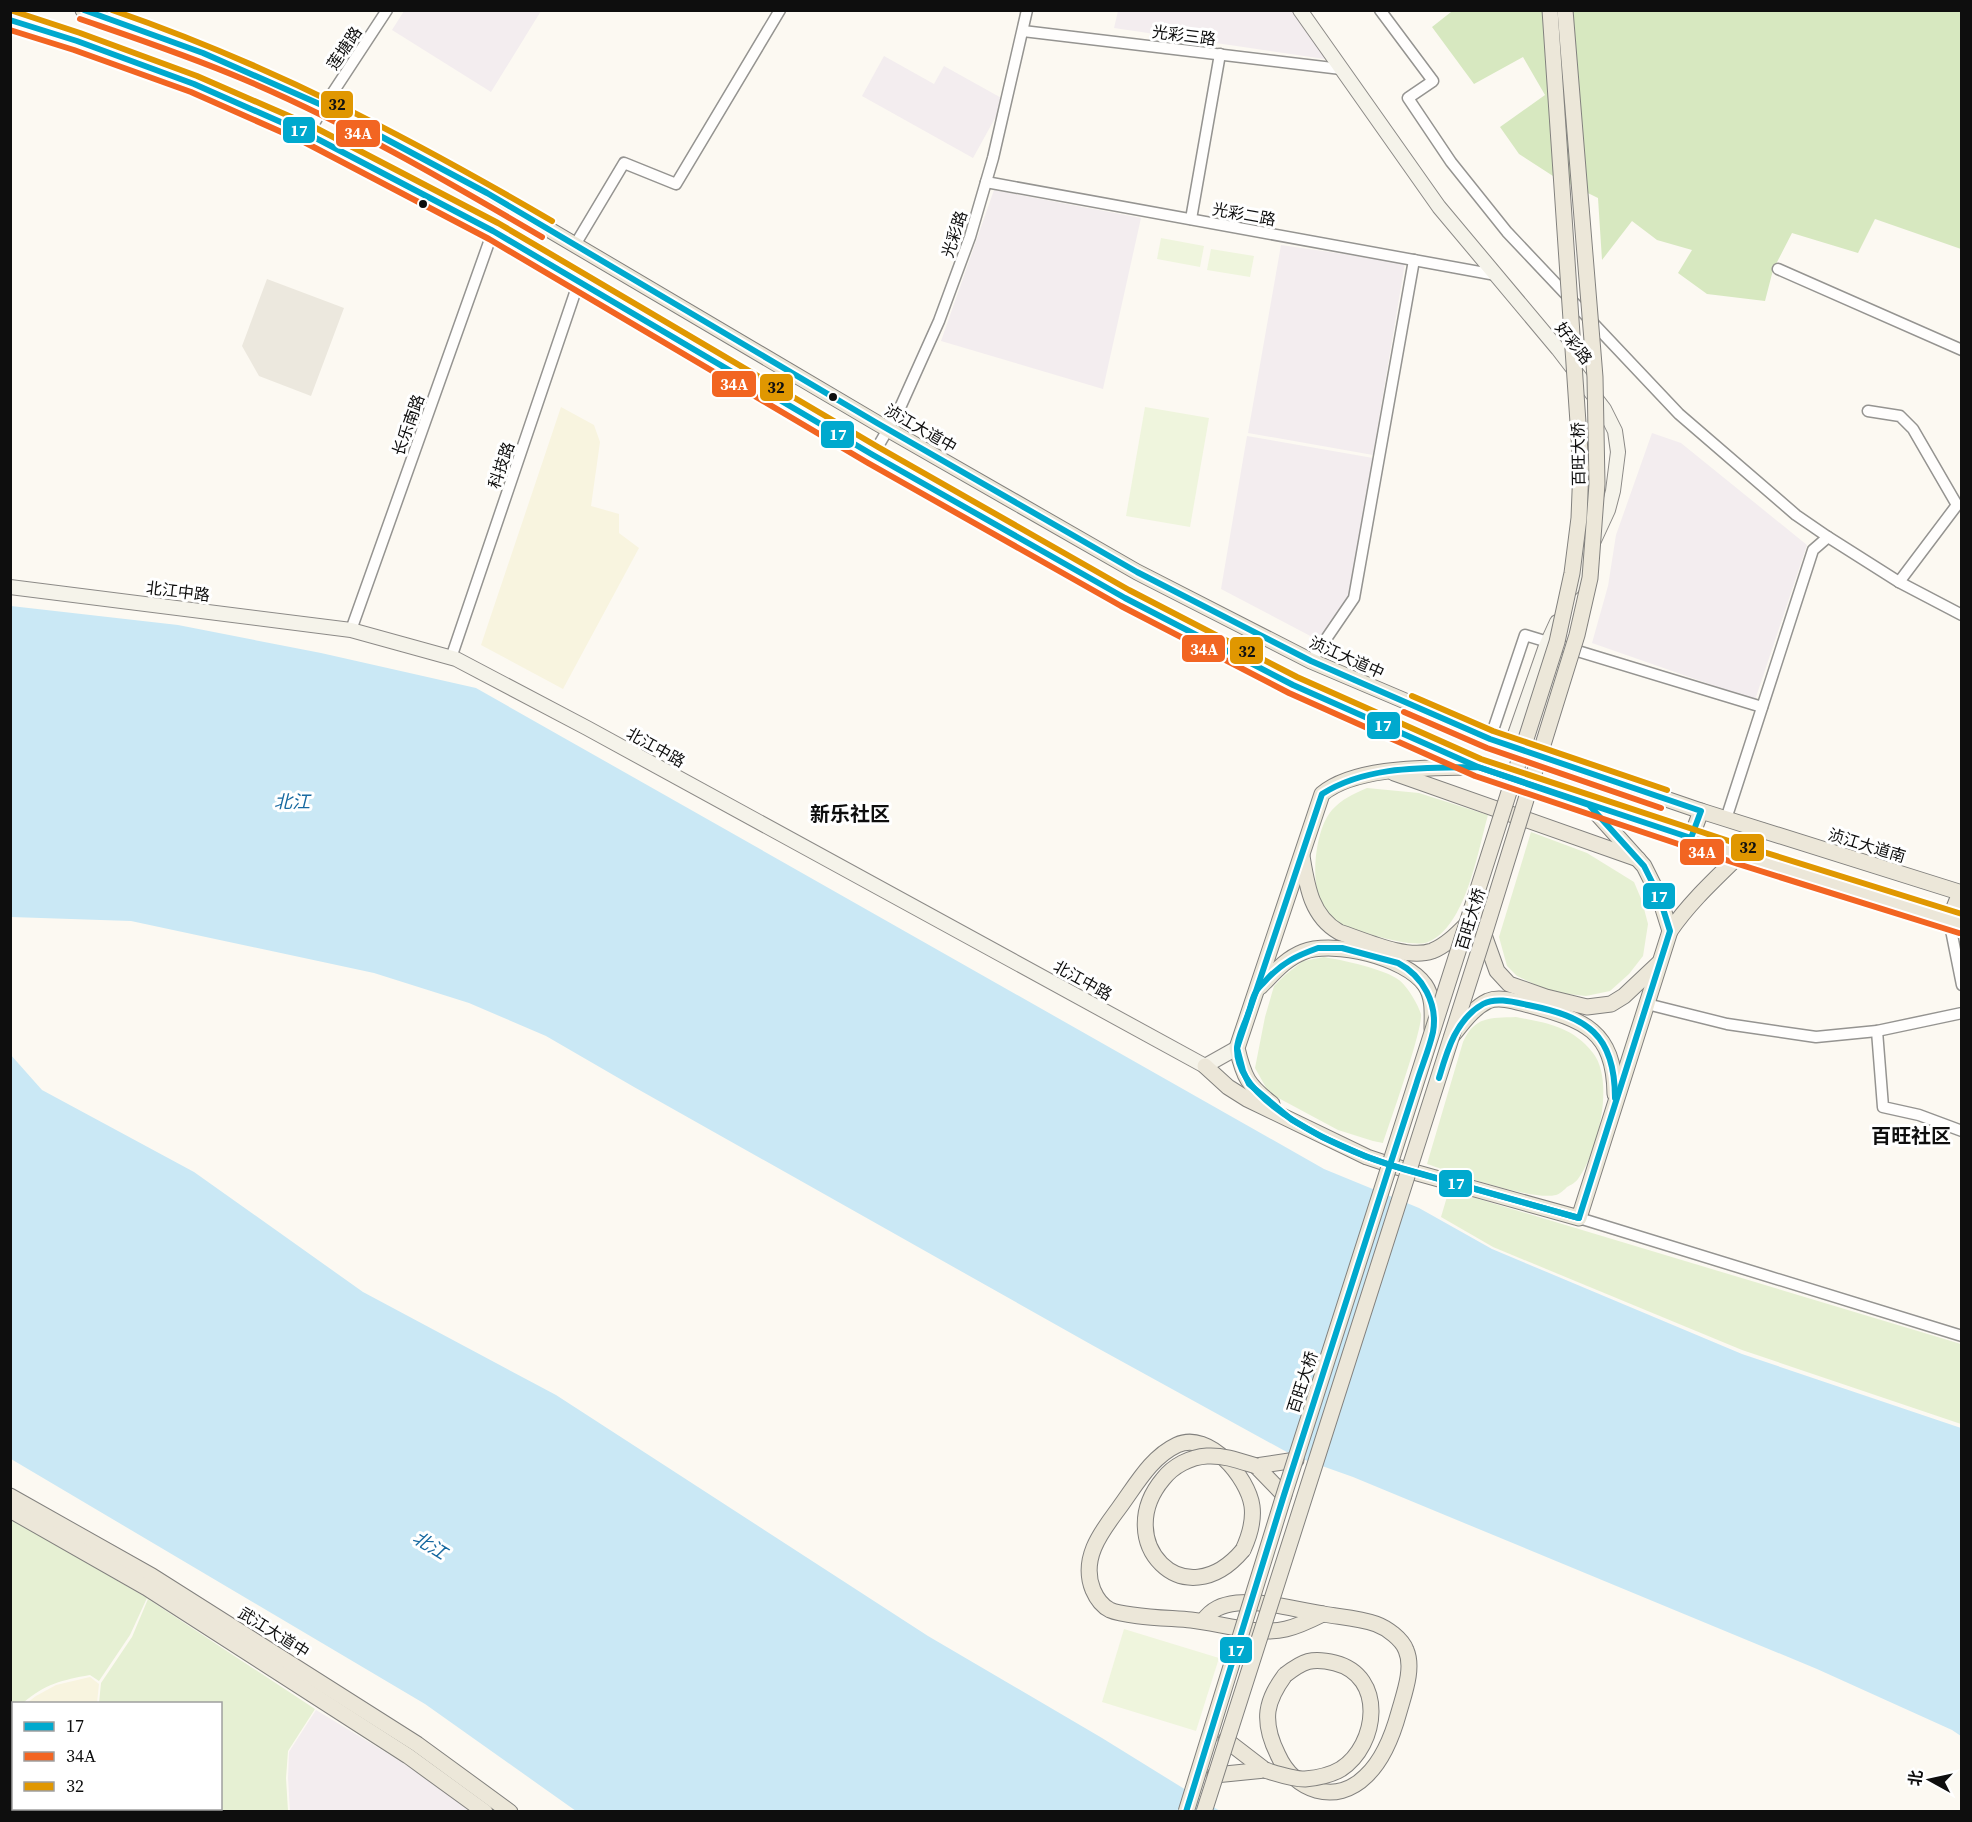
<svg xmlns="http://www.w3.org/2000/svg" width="1972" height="1822" font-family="'Source Serif 4','Noto Sans SC',serif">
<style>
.industrial{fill:#f3edef}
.farmland{fill:#f8f4df}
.green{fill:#e6f0d3}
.forest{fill:#d7e8c0}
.pitch{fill:#eff5dd}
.plaza{fill:#ece8de}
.water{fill:#cae8f5}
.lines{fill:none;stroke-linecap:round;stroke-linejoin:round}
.street-casing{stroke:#959491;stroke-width:13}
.secondary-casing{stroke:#8c8a87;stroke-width:16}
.primary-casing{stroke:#82817e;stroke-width:17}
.street{stroke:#fffefd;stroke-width:10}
.secondary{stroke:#f5f3ea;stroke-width:14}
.primary{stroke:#ece7d9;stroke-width:15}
.primary-bridge-casing{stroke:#82817e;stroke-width:17;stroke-linecap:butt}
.primary-bridge{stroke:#ece7d9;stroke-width:15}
.bus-1-casing{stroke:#fff;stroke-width:10}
.bus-2-casing{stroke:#fff;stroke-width:10}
.bus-3-casing{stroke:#fff;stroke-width:10}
.bus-1{stroke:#00a9ce;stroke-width:6}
.bus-2{stroke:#f26522;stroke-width:6}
.bus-3{stroke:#e09701;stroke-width:6}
.bus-dot{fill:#0e0e0e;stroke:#fff;stroke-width:2}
.labels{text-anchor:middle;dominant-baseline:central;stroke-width:6;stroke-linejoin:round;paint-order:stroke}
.street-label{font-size:16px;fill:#0e0e0e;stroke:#fff}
.water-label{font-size:18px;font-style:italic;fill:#1769a0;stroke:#fff}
.quarter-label{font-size:20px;font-weight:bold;fill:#0e0e0e;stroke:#fff}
.line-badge{stroke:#fff;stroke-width:2}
.badge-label{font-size:16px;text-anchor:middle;font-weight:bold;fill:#fff}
.pale-badge-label{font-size:16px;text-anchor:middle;font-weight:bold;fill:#111}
</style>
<rect width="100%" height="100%" fill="#fcf9f2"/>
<g class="industrial">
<polygon points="404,11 404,10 541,11 491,92 392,30"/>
<polygon points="1118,11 1296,11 1331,60 1114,28"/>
<polygon points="884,56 934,84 944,66 1005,100 973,158 862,96"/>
<polygon points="994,190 1141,218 1103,389 941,341"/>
<polygon points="1281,245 1405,263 1373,455 1248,433"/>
<polygon points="1652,433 1681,443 1807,545 1755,700 1592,643 1608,586 1616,535"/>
<polygon points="1247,436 1373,458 1349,597 1318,640 1221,589"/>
<polygon points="316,1710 400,1761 473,1811 290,1811 288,1778 289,1752"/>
</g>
<g class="farmland">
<polygon points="561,407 594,425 600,442 591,506 619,514 619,533 639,548 563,689 481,645"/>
<polygon points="90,1677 99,1684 97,1703 27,1703 36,1696 56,1685"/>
<polygon points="13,1715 14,1808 71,1809 70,1811 11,1811 10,1718"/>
</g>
<g class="green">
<path d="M1367 788 1419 793 1488 815C1478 850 1466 927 1428 942 1411 949 1356 930 1337 924 1331 916 1323 906 1319 896 1311 875 1316 828 1332 810 1342 799 1353 794 1367 788Z"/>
<polygon points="1531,832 1587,853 1634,882 1642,901 1648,924 1643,956 1629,974 1610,991 1586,996 1558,993 1536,985 1517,976 1507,966 1499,937"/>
<path d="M1324 957C1342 960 1385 969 1399 980 1407 986 1418 1004 1421 1014 1423 1029 1390 1122 1383 1143L1373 1141 1338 1130 1269 1093 1255 1068 1265 1017 1274 986 1285 975 1303 961Z"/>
<path d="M1516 1017C1546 1023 1572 1026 1593 1053 1615 1081 1598 1152 1578 1179 1576 1182 1571 1185 1567 1187 1564 1190 1560 1194 1556 1195 1531 1201 1454 1173 1427 1164L1463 1042C1475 1016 1490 1018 1516 1017Z"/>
<polygon points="1449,1190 1961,1344 1961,1424 1742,1350 1493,1247 1441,1217"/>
<path d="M11 1519 147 1598 130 1635 99 1681 90 1675C62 1680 45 1684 23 1703L14 1704 13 1712 11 1714Z"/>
<polygon points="148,1599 315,1709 288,1751 286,1778 288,1811 73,1811 75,1808 220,1808 220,1704 99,1703 101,1683 132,1637"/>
</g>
<polygon class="forest" points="1450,10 1961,11 1961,249 1875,219 1858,253 1792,233 1773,270 1765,301 1707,294 1678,273 1692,250 1657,240 1632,221 1602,260 1598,198 1553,176 1519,154 1500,127 1545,95 1523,57 1474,84 1432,27 1451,12"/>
<g class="pitch">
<polygon points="1161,238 1204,246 1200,267 1157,259"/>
<polygon points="1211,249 1254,256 1250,277 1207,270"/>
<polygon points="1145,407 1209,418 1190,527 1126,516"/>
<polygon points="1124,1629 1219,1658 1196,1731 1102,1702"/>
</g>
<polygon class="plaza" points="267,279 344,308 311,396 259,376 242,346"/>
<g class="water">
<polygon points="11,606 178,625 321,653 476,688 1324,1169 1419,1208 1492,1249 1742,1354 1961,1428 1961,1736 1952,1730 1817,1669 1353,1477 1294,1456 1092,1345 634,1087 546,1036 469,1003 374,973 131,921 11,917"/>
<polygon points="10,1054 42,1090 194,1172 363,1292 556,1395 928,1636 1102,1738 1220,1811 576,1811 425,1704 11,1459"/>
</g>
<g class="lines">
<g class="street-casing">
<g id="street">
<polyline points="1380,10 1433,81 1408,98 1451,162 1507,232 1679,414 1796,515 1828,537"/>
<polyline points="1023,31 1341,69"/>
<polyline points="308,134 324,106 387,10"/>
<polyline points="986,182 1496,275"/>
<polyline points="1191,219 1220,54"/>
<polyline points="575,245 624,163 676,184 780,10"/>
<polyline points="1778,269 1962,350"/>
<polyline points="1868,411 1900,416 1913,429 1957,505 1899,582"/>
<polyline points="873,455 899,410 939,321 970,237 993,158 1027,10"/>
<polyline points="351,630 493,231"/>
<polyline points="451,658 579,281"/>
<polyline points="1311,661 1354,598 1414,260"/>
<polyline points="1490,739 1525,635 1762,707"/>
<polyline points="1726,819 1813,550 1828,537 1899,582 1962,615"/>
<polyline points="1949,920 1962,985"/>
<polyline points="1647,1004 1727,1024 1816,1037 1877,1031 1962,1013"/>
<polyline points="1877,1031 1883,1107 1919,1115 1962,1131"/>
<polyline points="1579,1218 1962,1336"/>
</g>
</g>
<g class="secondary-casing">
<g id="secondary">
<polyline points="1300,10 1439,207 1558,349 1604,409 1615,431 1618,452 1613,491 1608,510 1572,588"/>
<polyline points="10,587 351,630 456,659 587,728 1205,1066 1237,1048"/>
<polyline points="1511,746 1546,646 1557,622"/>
</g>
</g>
<g class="primary-casing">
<g id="primary">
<polyline points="83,10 203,53 324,106 487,193 877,423 1137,572 1311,661 1511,746 1701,811 1962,893"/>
<polyline points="10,20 77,41 194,84 308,134 493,231 873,455 1125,598 1293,685 1478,767 1741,855 1962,924"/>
<polyline points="1394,773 1638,859"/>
<polyline points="1591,807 1644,866 1659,896 1670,931"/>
<polyline points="1691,838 1701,811"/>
<path d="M1302 856C1307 886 1311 916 1339 932 1364 940 1406 960 1432 951 1445 946 1456 935 1466 925"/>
<polyline points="1949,920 1960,893"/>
<polyline points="1484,935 1497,971 1509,984 1546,997 1587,1007 1611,1004 1624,996 1658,964"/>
<path d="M1260 987C1273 974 1285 959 1303 952 1334 940 1405 957 1425 985 1434 998 1432 1015 1432 1029"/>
<path d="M1452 1036C1462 1024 1473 1008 1488 1001 1500 996 1517 1002 1529 1005 1584 1020 1614 1030 1615 1094"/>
<path d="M1205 1066 1228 1087 1247 1099 1367 1157 1403 1169 1579 1218 1670 931C1696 893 1732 865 1763 831"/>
<path d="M1272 1104C1248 1085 1244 1078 1237 1048L1322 794C1355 766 1430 768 1472 767"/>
<polyline points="1256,1466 1284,1495"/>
<polyline points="1256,1466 1296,1460"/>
<polyline points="10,1496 152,1576 417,1744 510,1812"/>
<polyline points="10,1510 147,1588 408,1756 485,1812"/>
<path d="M1243 1550C1249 1537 1254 1521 1252 1506 1248 1478 1209 1430 1177 1445 1151 1457 1136 1485 1119 1508 1102 1531 1080 1558 1093 1590 1096 1597 1102 1606 1110 1610 1126 1617 1171 1618 1191 1620 1220 1623 1257 1636 1286 1629 1299 1626 1311 1620 1323 1614"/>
<path d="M1203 1621C1212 1609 1221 1605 1237 1603 1264 1600 1296 1610 1323 1614 1340 1617 1359 1618 1376 1624 1387 1628 1402 1639 1406 1650 1414 1668 1404 1694 1399 1712 1393 1734 1383 1760 1366 1776 1336 1806 1294 1791 1278 1755 1271 1741 1266 1727 1268 1711 1270 1697 1277 1686 1285 1675"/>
<polyline points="1226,1740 1265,1770"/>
<polyline points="1215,1775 1265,1770"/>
</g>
</g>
<use href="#street" class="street"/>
<use href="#secondary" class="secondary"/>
<use href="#primary" class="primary"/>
<g class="primary-bridge-casing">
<g id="primary-bridge">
<path d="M1243 1550C1184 1620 1111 1541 1163 1479 1173 1466 1190 1457 1207 1456 1224 1455 1240 1461 1256 1466"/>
<path d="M1265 1770C1278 1774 1292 1779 1305 1779 1317 1778 1331 1775 1341 1769 1378 1745 1386 1676 1335 1663 1312 1657 1303 1661 1285 1675"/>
<polyline points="1186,1812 1284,1495 1557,642 1572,573 1579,518 1581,467 1550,10"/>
<polyline points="1204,1812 1484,935 1577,635 1590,578 1597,484 1595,377 1565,10"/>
</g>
</g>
<use href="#primary-bridge" class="primary-bridge"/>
<g class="bus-1-casing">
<g id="bus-1">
<polyline points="10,20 77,41 194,84 308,134 493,231 873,455 1125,598 1293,685 1478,767 1691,838 1701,811 1490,739 1311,661 1137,572 877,423 487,193 324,106 203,53 84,10"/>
<path d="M1478 767 1589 805 1644 866 1659 896 1670 931 1579 1218 1403 1169 1367 1157 1322 1137 1292 1120 1249 1084 1243 1071 1237 1048 1322 794C1368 765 1425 768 1478 767Z"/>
<path d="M1318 948H1342L1398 963C1423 976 1438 1004 1433 1032 1429 1050 1421 1068 1416 1085 1407 1112 1399 1138 1390 1165 1345 1150 1237 1105 1237 1049 1237 1038 1245 1024 1248 1014 1251 1007 1252 998 1256 992 1258 987 1264 983 1268 978 1284 962 1296 956 1318 948Z"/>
<path d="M1439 1078C1447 1051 1456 1019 1483 1004 1496 997 1514 1002 1528 1005 1587 1017 1615 1034 1615 1098"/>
<polyline points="1390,1165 1579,1218"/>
<polyline points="1186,1812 1284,1495 1390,1165"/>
</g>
</g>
<g class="bus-2-casing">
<g id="bus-2">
<path d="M80 19C135 38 189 56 243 79 347 123 445 180 542 237"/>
<polyline points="10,30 74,50 191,92 304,142 489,239 868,463 1121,606 1289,693 1475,776 1738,864 1959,933"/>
<polyline points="1404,712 1487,748 1661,808"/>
</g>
</g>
<g class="bus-3-casing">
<g id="bus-3">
<path d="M112 10C271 65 408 137 552 221"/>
<polyline points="13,11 80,33 197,76 312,126 498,223 878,447 1129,590 1297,677 1481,759 1744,846 1962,914"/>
<polyline points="1412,696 1493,731 1667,790"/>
</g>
</g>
<use href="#bus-1" class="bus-1"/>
<use href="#bus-2" class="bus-2"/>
<use href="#bus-3" class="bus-3"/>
</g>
<g class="bus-dot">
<circle cx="423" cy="204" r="5"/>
<circle cx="833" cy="397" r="5"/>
</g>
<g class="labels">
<g class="street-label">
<text transform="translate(1184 35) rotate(7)">光彩三路</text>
<text transform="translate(344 48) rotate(-56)">莲塘路</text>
<text transform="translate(1244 214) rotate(10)">光彩二路</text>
<text transform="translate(954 234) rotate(-72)">光彩路</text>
<text transform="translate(1574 343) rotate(52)">好彩路</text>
<text transform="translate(408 425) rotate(-70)">长乐南路</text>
<text transform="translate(921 428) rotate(30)">浈江大道中</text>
<text transform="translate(1578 454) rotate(-91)">百旺大桥</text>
<text transform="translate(501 465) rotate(-71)">科技路</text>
<text transform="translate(178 591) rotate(7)">北江中路</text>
<text transform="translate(1347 657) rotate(24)">浈江大道中</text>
<text transform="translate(656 747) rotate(29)">北江中路</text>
<text transform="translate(1867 845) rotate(17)">浈江大道南</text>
<text transform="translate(1470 919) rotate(-73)">百旺大桥</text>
<text transform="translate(1083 980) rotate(29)">北江中路</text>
<text transform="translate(1302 1382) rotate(-72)">百旺大桥</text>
<text transform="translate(274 1632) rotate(32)">武江大道中</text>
</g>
<g class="water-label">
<text x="292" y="801">北江</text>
<text transform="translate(430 1545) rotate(32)">北江</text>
</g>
<g class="quarter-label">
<text x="850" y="814">新乐社区</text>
<text x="1911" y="1136">百旺社区</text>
</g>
</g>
<g class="line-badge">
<rect x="320" y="90" width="34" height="29" rx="6" fill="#e09701"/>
<rect x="282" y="116" width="34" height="28" rx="6" fill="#00a9ce"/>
<rect x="335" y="119" width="46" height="29" rx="6" fill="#f26522"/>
<rect x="711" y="370" width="46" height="28" rx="6" fill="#f26522"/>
<rect x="759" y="373" width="35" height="29" rx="6" fill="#e09701"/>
<rect x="820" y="420" width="35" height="29" rx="6" fill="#00a9ce"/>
<rect x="1181" y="634" width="45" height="29" rx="6" fill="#f26522"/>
<rect x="1229" y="636" width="35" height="29" rx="6" fill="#e09701"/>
<rect x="1366" y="711" width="35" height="29" rx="6" fill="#00a9ce"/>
<rect x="1730" y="833" width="35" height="29" rx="6" fill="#e09701"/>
<rect x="1679" y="838" width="46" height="28" rx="6" fill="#f26522"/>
<rect x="1642" y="882" width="34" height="28" rx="6" fill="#00a9ce"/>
<rect x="1438" y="1169" width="35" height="29" rx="6" fill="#00a9ce"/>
<rect x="1219" y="1636" width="34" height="28" rx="6" fill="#00a9ce"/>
</g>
<g class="badge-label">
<text x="299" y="136">17</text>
<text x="358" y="139">34A</text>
<text x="734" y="390">34A</text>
<text x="838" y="440">17</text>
<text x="1204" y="655">34A</text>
<text x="1383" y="731">17</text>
<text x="1702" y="858">34A</text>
<text x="1659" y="902">17</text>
<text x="1456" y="1189">17</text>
<text x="1236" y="1656">17</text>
</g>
<g class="pale-badge-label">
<text x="337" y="110">32</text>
<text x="776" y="393">32</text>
<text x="1247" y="657">32</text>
<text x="1748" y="853">32</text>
</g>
<rect width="1972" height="1822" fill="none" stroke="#0e0e0e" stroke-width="24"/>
<rect x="12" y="1702" width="210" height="108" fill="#ffffff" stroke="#9f9f9f" stroke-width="1.5"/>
<rect x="24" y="1722" width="30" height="9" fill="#00a9ce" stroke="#9f9f9f" stroke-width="1.5"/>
<text x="66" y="1732" font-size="18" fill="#0e0e0e">17</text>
<rect x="24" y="1752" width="30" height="9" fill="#f26522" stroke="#9f9f9f" stroke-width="1.5"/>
<text x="66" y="1762" font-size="18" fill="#0e0e0e">34A</text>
<rect x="24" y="1782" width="30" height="9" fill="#e09701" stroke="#9f9f9f" stroke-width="1.5"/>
<text x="66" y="1792" font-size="18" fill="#0e0e0e">32</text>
<g transform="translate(1930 1780) rotate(278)" stroke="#ffffff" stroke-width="4.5" paint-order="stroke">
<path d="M0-4.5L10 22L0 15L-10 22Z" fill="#0e0e0e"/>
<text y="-9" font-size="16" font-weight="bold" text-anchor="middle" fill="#0e0e0e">北</text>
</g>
</svg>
